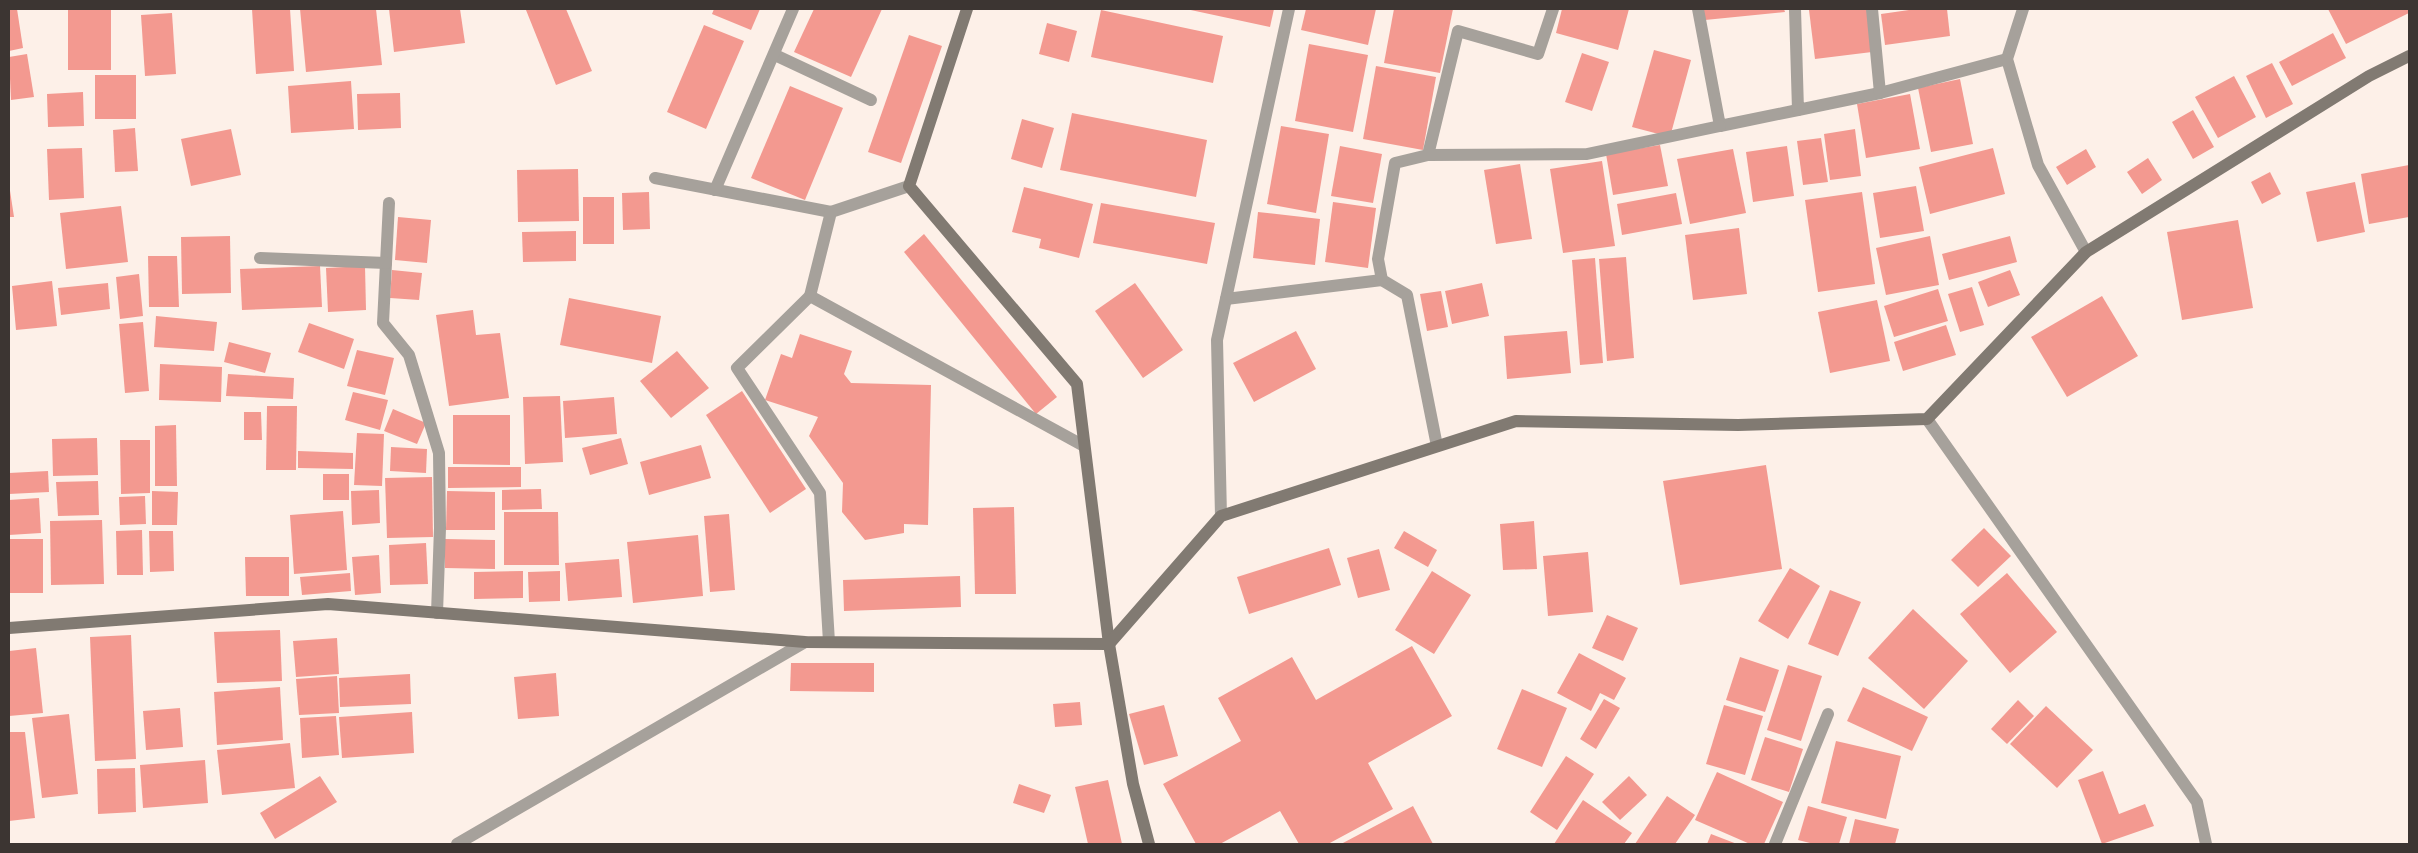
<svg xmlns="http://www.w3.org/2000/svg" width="2418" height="853" font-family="'Noto Sans',sans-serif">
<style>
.building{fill:#f39990}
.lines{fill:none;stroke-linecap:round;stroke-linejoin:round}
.street{stroke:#a6a19b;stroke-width:12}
.secondary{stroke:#817a72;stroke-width:12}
</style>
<rect width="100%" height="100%" fill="#fdf0e8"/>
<g class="building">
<polygon points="9,9 17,9 23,48 9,51"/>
<rect x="68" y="9" width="43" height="61"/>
<polygon points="252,9 290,9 294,71 256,74"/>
<polygon points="300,9 376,9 382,65 306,72"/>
<polygon points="389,9 460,9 465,43 394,52"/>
<polygon points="528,9 566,9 592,71 556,85 526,10"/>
<polygon points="714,9 760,9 751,30 712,14"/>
<polygon points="814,9 882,9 851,77 794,52"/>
<polygon points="1186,9 1274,9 1270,27"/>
<polygon points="1306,9 1376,9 1368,45 1301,30"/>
<polygon points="1394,9 1453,9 1440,73 1384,63"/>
<polygon points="1562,9 1629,9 1618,50 1556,33"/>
<polygon points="1703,9 1784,9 1785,12 1705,20"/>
<polygon points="1817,9 1867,9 1872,52 1815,59 1809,10"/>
<polygon points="1916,9 1947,9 1950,36 1885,45 1881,14"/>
<polygon points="2328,9 2409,9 2409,13 2346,44"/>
<polygon points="1101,10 1223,36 1213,83 1091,57"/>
<polygon points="172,13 176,74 145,76 141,15"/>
<polygon points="1047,23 1077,31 1069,62 1039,54"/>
<polygon points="704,25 744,41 706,129 667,112"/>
<polygon points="2333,33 2346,58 2292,86 2279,62"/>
<polygon points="909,35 942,46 901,163 868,152"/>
<polygon points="1309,44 1368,55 1353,132 1295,121"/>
<polygon points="1654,50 1691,60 1670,137 1632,127"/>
<polygon points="1582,53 1609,62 1592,111 1565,102"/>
<polygon points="27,54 34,97 11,100 9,57"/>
<polygon points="2272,63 2293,104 2266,118 2246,76"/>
<polygon points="1376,66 1436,77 1423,150 1363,139"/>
<rect x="95" y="75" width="41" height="44"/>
<polygon points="2234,76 2256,117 2218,138 2195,97"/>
<polygon points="1960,79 1973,144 1931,152 1918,88"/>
<polygon points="351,81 354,129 291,133 288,86"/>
<polygon points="790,86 843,108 805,200 751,178"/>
<polygon points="83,92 84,126 48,127 47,94"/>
<polygon points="400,93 401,128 358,130 357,94"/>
<polygon points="1910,94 1920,149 1866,158 1857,104"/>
<polygon points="2193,110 2214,147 2193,159 2172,122"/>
<polygon points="1072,113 1207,140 1196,197 1060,170"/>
<polygon points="1022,119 1054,128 1042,168 1011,159"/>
<polygon points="1281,126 1329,134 1316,213 1267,204"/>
<polygon points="135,128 138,171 115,172 113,130"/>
<polygon points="231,129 241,175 191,186 181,139"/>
<polygon points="1855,129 1861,176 1830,180 1824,134"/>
<polygon points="1821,138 1828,182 1803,185 1797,141"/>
<polygon points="1660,145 1668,186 1613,195 1606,154"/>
<polygon points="1340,146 1382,154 1373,203 1331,196"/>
<polygon points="1787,146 1794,196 1753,202 1746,152"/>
<polygon points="82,148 84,198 49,200 47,149"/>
<polygon points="1993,148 2005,194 1930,214 1919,167"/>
<polygon points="1733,149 1746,213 1690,224 1677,159"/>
<polygon points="2086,149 2096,167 2067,185 2056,167"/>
<polygon points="2148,158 2162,180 2142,194 2127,172"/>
<polygon points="1602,161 1615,246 1563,253 1550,169"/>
<polygon points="1520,164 1532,239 1496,244 1484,170"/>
<polygon points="2409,165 2409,217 2369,224 2361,174"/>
<polygon points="578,169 579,221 518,222 517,170"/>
<polygon points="2270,172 2281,194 2262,204 2251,182"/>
<polygon points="2355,182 2365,232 2317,242 2306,192"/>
<polygon points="9,184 14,217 9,217"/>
<polygon points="1916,186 1924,231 1880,238 1873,193"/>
<polygon points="1024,187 1093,204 1079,258 1039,248 1041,239 1012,232"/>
<polygon points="649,192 650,229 623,230 622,193"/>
<polygon points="1862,192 1875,284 1818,292 1805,200"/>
<polygon points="1676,193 1682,224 1622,235 1617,204"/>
<rect x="583" y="197" width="31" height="47"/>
<polygon points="1333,202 1376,208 1368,268 1325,262"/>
<polygon points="1101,203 1215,223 1207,264 1093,243"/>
<polygon points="121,206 128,262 66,269 60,213"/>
<polygon points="1258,212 1320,219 1315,265 1253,258"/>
<polygon points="398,217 431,220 427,263 395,260"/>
<polygon points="2238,220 2253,308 2182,320 2167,232"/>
<polygon points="1739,228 1747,294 1693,300 1685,235"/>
<polygon points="576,231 576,261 523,262 522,232"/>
<polygon points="924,234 1057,397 1036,414 904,252"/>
<polygon points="230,236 231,293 182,294 181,237"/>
<polygon points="1930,236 1939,285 1886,295 1876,248"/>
<polygon points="2010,236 2017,262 1949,280 1942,254"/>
<polygon points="148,256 177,256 179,307 149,307"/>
<polygon points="1626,257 1634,358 1607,361 1599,259"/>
<polygon points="1595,258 1603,363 1580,365 1572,260"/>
<polygon points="320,266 322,307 242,310 240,269"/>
<polygon points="365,266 366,310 328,312 326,268"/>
<polygon points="392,270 422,273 419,300 390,298"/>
<polygon points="2010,270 2020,295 1988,307 1978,282"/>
<polygon points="139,274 143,316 120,319 116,277"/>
<polygon points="52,281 57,326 16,330 12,286"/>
<polygon points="108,283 110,309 61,315 58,288"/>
<polygon points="1135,283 1183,350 1143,378 1095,311"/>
<polygon points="1482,283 1489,316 1452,324 1445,291"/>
<polygon points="1972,287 1984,325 1960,332 1948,294"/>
<polygon points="1938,289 1948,321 1894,337 1884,306"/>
<polygon points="1441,291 1448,327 1427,331 1420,294"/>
<polygon points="2102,296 2138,356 2067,397 2031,337"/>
<polygon points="569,298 661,316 652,363 560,345"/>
<polygon points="1877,300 1890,361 1830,373 1818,312"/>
<polygon points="473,310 476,335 500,333 509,398 449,406 436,315"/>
<polygon points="156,316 217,322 214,351 154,347"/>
<polygon points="143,322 149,391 125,393 119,324"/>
<polygon points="309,323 354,339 344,369 298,352"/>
<polygon points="1946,325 1956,355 1903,371 1894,342"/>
<polygon points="1296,331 1316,369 1254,402 1233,363"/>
<polygon points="1567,331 1571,373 1507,379 1504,336"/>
<polygon points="800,334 852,351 844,374 851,383 931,385 928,525 904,524 904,533 865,540 842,512 843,483 809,436 818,417 765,400 781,354 792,358"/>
<polygon points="229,342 271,353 265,373 224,362"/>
<polygon points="357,350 394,358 385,395 347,386"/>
<polygon points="677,351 709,388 671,418 640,381"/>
<polygon points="160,364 222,367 221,402 159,400"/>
<polygon points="228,374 294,378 293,399 226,396"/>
<polygon points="742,391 806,489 770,513 706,415"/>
<polygon points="353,392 388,400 380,430 345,420"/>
<polygon points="560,396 563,462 525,464 523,397"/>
<polygon points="614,397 617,434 565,438 563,401"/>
<polygon points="267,406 297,406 296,470 266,470"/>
<polygon points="393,409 426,423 417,444 384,431"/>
<polygon points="244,412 261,412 262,440 244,440"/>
<polygon points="453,415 510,415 510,465 453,464"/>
<polygon points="176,425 177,486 155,486 155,426"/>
<polygon points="357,433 384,434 382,486 354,485"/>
<polygon points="97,438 98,475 53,476 52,439"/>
<polygon points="621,438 628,464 590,475 582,448"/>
<polygon points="120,440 150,440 150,493 121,494"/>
<polygon points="701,445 711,478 649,495 640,462"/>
<polygon points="391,447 427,449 426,473 390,471"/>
<polygon points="298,451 353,453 353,469 298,468"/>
<polygon points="1766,465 1782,569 1680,585 1663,481"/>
<polygon points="448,467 521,467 521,487 448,488"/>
<polygon points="48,471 49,492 9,494 9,473"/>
<rect x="323" y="474" width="26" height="26"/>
<polygon points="432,477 433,537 387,538 385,478"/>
<polygon points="98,481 99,515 58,516 56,482"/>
<polygon points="541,489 542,509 502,510 502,490"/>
<polygon points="379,490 380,523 352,525 351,491"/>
<polygon points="152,491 178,492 177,525 152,525"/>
<polygon points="447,491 495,492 495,530 446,530"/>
<polygon points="145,496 146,524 120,525 119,497"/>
<polygon points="39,498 41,533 9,535 9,500"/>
<polygon points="1014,507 1016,594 975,594 973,508"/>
<polygon points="343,511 347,570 294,574 290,515"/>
<polygon points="504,512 558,512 559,565 504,565"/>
<polygon points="729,514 735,590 710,592 704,516"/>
<polygon points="102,520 104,584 51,585 50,521"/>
<polygon points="1534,521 1537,569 1503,570 1500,524"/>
<polygon points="1984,528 2011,556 1978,587 1951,560"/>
<polygon points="142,530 143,575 117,575 116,531"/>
<polygon points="149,531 173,531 174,571 150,572"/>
<polygon points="1404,531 1437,550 1428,567 1394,548"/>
<polygon points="698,535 703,596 633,603 627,542"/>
<rect x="9" y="539" width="34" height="54"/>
<polygon points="445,539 495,540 495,569 445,568"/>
<polygon points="426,543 428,584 390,585 389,545"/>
<polygon points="1329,548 1341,585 1249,614 1237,577"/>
<polygon points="1379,549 1390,590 1358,598 1347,558"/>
<polygon points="1588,552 1593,612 1548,616 1543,556"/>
<polygon points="379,555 381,593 355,595 352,557"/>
<polygon points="245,557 289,557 289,596 246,596"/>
<polygon points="619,559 622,597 568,601 565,563"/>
<polygon points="1790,568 1820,586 1788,639 1758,621"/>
<polygon points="523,571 523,598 474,599 474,572"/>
<polygon points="560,571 560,601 529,602 528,572"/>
<polygon points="1432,571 1471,595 1434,654 1395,630"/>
<polygon points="350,573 351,591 302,595 300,577"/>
<polygon points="2007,573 2057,632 2010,673 1960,614"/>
<polygon points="960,576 961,607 844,611 843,580"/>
<polygon points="1830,590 1861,602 1838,656 1808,644"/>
<polygon points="1913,609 1968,661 1924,709 1868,658"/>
<polygon points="1607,615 1638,628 1623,661 1592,648"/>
<polygon points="280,630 282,681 217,683 214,632"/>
<polygon points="131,635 136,759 95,761 90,637"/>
<polygon points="337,638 339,674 296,677 293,641"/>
<polygon points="1412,646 1452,716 1368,763 1393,809 1328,844 1299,844 1280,811 1220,844 1196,844 1163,784 1241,741 1218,698 1292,657 1316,700"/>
<polygon points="36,648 43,713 9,716 9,651"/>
<polygon points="1579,653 1626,678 1614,700 1600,693 1591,711 1557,693"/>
<polygon points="1740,657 1779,670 1765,712 1726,700"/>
<polygon points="791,663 874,663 874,692 790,691"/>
<polygon points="1788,665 1822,676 1801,741 1767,730"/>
<polygon points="556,673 559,716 518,719 514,677"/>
<polygon points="410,674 411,704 340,707 339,678"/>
<polygon points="337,676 339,713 299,715 296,679"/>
<polygon points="280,687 283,740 217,745 214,692"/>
<polygon points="1863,687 1928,717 1912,751 1847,721"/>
<polygon points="1522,689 1567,708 1542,767 1497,749"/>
<polygon points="1604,699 1620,708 1596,749 1580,739"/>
<polygon points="2018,700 2034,716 2007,744 1991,729"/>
<polygon points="1080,702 1082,725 1055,727 1053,704"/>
<polygon points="1164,705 1178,756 1144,765 1129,714"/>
<polygon points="1724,705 1763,716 1745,775 1706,764"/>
<polygon points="2046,706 2093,750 2057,788 2010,744"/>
<polygon points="180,708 183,747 146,750 143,711"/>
<polygon points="412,712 414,753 342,758 339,717"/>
<polygon points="69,714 78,794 42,798 32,718"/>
<polygon points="336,716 339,755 302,758 300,718"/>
<polygon points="9,732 25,732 35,818 9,821"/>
<polygon points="1765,737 1803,749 1789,792 1751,780"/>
<polygon points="1836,741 1901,756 1886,819 1821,803"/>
<polygon points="290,743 295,788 222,795 217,750"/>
<polygon points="1566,756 1594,774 1557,830 1530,812"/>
<polygon points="205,760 208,803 143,808 140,765"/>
<polygon points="135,768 136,812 98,814 97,769"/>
<polygon points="2103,771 2119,814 2145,804 2154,826 2102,844 2078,780"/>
<polygon points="1717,772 1783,802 1764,844 1750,844 1695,820"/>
<polygon points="320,776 337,802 275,839 260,813"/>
<polygon points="1629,776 1647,795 1620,820 1602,802"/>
<polygon points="1108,780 1122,844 1088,844 1075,787"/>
<polygon points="1019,784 1051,795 1044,813 1013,803"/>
<polygon points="1667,796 1695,815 1675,844 1635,844"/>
<polygon points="1583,800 1632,833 1624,844 1554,844"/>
<polygon points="1413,806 1433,844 1341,844"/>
<polygon points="1808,806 1847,817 1839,844 1814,844 1798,840"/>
<polygon points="1855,819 1899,829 1895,844 1849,844"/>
<polygon points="1711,834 1737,844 1707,844"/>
</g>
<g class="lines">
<g class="street">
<polyline points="1698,9 1720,126 1798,110"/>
<polyline points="1795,9 1798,110 1880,93"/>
<polyline points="1872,9 1880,93 2007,59"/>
<polyline points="2023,9 2007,59 2038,165 2086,252"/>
<polyline points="775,55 871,100"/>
<polyline points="1428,155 1458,31 1538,54 1553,9"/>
<polyline points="655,178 831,212"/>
<polyline points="909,186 831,212 810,296 1084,446"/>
<polyline points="715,190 793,9"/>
<polyline points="389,203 383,323 409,355 439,453 440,528 437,613"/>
<polyline points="260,258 386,263"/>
<polyline points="810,296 737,368 820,493 829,642"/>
<polyline points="1226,299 1382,280"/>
<polyline points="1927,419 2197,802 2206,844"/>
<polyline points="1437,446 1407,295 1382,280 1378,259 1395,163 1428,155 1587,154 1720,126"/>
<polyline points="1221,516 1217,340 1289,9"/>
<polyline points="457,844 805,642"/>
<polyline points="1775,844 1828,714"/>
</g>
<g class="secondary">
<polyline points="967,9 909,186 1077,384 1109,644 1133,784 1149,844"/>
<polyline points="9,628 328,604 805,642 1109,644 1221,516 1516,421 1738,425 1927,419 2086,252 2369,76 2409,56"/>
</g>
</g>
<rect width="2418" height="853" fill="none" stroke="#3c3532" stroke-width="20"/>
</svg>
